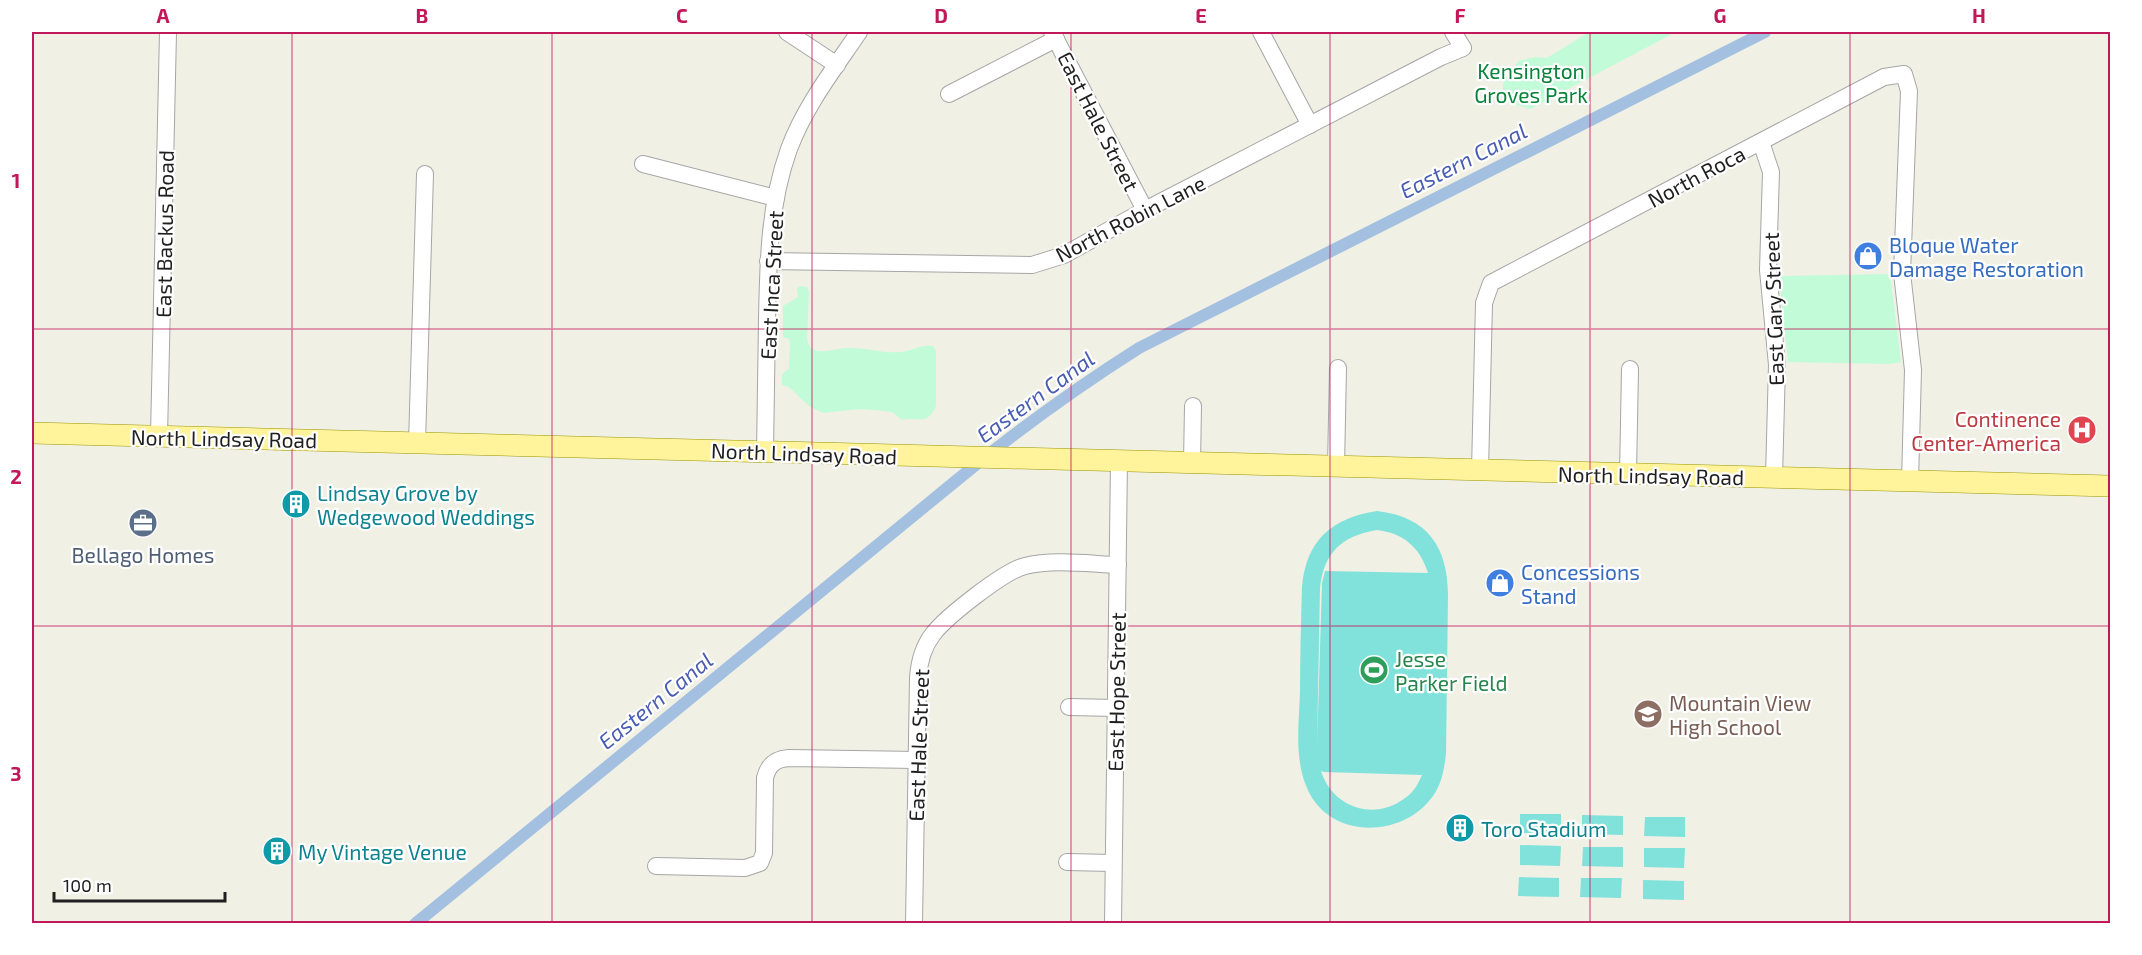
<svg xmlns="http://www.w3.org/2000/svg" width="2142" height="955" font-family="'Exo 2',sans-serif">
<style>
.park{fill:#c1fbd8}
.pitch{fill:#81e2db;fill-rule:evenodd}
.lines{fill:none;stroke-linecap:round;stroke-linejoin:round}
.canal{stroke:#a4c0e0;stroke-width:12}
.minor-casing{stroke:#a6a6a6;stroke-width:18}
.major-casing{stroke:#9b9800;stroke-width:22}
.minor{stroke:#fff;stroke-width:16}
.major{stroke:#fff39c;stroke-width:21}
.grid{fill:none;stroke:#c2185b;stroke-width:1.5;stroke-opacity:0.55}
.labels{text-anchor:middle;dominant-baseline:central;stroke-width:4.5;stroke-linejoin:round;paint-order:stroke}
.park-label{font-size:21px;fill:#088339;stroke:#fff}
.street-label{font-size:21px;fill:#1f1f1f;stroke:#fff}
.shop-label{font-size:21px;fill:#366cbe;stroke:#fff;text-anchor:start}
.health-label{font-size:21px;fill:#be3a42;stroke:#fff;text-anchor:end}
.culture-label{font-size:21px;fill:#0d838f;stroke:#fff;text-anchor:start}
.service-label{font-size:21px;fill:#4e5e75;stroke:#fff}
.leisure-label{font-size:21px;fill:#27864d;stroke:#fff;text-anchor:start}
.education-label{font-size:21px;fill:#785e54;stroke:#fff;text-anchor:start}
.water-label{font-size:22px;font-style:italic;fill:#485cb3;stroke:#fff}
.neatline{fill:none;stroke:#c2185b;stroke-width:2}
.grid-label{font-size:20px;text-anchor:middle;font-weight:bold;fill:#c2185b}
</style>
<rect width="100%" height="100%" fill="#f0f0e5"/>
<g class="park">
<polygon points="1589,32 1676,32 1530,109 1510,103 1502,93 1504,78 1519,61 1535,57 1547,58"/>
<polygon points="1890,274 1901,362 1890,364 1788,362 1779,276"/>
<path d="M801 286 807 287 809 292 807 339C808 346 812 351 819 351 829 352 839 348 848 348 866 347 883 354 901 352 911 351 923 344 933 346L936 351V406C926 427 919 416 902 420L892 412 876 410 859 409 823 413 809 406 789 387 782 385V374L789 369 790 343 789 339 783 337V306L798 297 797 288Z"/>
</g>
<g class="pitch">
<path d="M1377 511C1428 517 1448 547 1448 596L1446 754C1444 771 1441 788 1429 801 1397 839 1328 838 1307 788 1294 758 1299 724 1300 692 1300 657 1301 622 1302 587 1306 540 1332 518 1377 511ZM1377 530C1403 533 1420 547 1428 573L1325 571 1322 583 1317 746 1320 588C1324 552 1342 536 1377 530ZM1321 771 1324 772 1422 775C1418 784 1414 792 1405 798 1374 822 1332 807 1321 771Z"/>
<polygon points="1520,814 1561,814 1561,834 1520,833"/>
<polygon points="1582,815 1623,816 1623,835 1582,834"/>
<polygon points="1645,817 1685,817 1685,837 1644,836"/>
<polygon points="1520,845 1561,846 1560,866 1520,865"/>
<polygon points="1583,847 1623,847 1623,867 1582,866"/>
<polygon points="1644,848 1685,848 1684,868 1644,867"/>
<polygon points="1519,877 1559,878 1559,897 1518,896"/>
<polygon points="1581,878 1622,878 1621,898 1580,897"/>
<polygon points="1643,880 1684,881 1684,900 1643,899"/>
</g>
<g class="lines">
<path class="canal" d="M415 924 957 480C1015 432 1076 388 1139 348L1765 32"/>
<g class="minor-casing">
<g id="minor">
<polyline points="787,32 837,65"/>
<polyline points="1052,32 1145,210"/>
<polyline points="1261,32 1310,125"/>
<polyline points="949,94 1056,39"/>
<polyline points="1761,142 1771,172 1768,270 1777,365 1774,477"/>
<polyline points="643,164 776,198"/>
<polyline points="768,261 1032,265 1064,255 1145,210 1441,57 1463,48 1453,32"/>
<polyline points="159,436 168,32"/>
<polyline points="417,443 425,174"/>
<path d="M765 452C766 408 766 364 767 320 768 262 769 204 789 149 805 106 834 69 859 32"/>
<polyline points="1192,463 1193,406"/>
<polyline points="1336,467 1338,368"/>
<polyline points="1480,470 1484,303 1491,283 1884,77 1904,74 1909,91 1902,273 1913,370 1910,481"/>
<polyline points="1628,474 1630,369"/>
<polyline points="1069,707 1116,708"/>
<polyline points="1067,862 1113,863"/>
<path d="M656 866 745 868 760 863 764 853 765 778C768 765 775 759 789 758L917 760"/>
<path d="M914 924 918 678C919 662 923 647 933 634 946 617 1004 571 1025 566 1053 559 1090 564 1118 565"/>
<polyline points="1113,924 1119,461"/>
</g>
</g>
<g class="major-casing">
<polyline id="major" points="32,433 2110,486"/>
</g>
<use href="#minor" class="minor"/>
<use href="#major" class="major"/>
</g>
<path class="grid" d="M292 32V924M552 32V924M812 32V924M1071 32V924M1330 32V924M1590 32V924M1850 32V924M32 329H2110M32 626H2110"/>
<defs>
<g id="shop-disc" transform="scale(1.5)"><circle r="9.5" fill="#3f7fe0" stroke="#fff"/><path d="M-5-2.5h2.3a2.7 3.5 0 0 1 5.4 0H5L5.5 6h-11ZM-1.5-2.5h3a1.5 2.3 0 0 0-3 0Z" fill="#fff"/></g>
<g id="hospital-disc" transform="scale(1.5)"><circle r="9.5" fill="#e0444e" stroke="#fff"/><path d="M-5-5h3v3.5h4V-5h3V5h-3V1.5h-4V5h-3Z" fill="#fff"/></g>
<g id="building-disc" transform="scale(1.5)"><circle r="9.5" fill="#0f9aa8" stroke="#fff"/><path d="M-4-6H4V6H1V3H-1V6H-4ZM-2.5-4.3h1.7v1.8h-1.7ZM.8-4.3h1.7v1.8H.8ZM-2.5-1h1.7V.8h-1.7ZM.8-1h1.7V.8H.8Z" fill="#fff"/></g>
<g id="office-disc" transform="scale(1.5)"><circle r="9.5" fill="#5c6f8a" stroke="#fff"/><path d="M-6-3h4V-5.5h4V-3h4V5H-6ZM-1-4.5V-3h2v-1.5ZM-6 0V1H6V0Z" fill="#fff"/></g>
<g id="stadium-disc" transform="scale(1.5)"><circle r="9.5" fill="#2e9e5b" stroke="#fff"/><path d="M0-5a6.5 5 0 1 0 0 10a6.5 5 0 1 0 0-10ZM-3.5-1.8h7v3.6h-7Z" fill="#fff"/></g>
<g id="school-disc" transform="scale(1.5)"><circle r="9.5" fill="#8d6e63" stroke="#fff"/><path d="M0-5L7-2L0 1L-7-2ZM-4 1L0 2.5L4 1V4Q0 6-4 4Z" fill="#fff"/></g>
</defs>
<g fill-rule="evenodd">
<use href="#shop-disc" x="1868" y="256"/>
<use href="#hospital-disc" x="2082" y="430"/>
<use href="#building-disc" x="296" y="504"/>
<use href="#office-disc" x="143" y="523"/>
<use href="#shop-disc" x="1500" y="583"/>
<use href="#stadium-disc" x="1374" y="670"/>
<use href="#school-disc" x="1648" y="714"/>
<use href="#building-disc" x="1460" y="828"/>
<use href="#building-disc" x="277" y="851"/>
</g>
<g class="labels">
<g class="park-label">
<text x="1531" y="70">Kensington<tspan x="1531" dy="24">Groves Park</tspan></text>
</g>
<g class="street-label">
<text transform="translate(1099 121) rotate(63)">East Hale Street</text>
<text transform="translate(1696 176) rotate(-28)">North Roca</text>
<text transform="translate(1130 218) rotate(-27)">North Robin Lane</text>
<text transform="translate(164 234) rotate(-89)">East Backus Road</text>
<text transform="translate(771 285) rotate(-87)">East Inca Street</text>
<text transform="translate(1773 309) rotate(-92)">East Gary Street</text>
<text transform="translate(224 438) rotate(1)">North Lindsay Road</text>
<text transform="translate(804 453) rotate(2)">North Lindsay Road</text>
<text transform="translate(1651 475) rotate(1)">North Lindsay Road</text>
<text transform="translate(1116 692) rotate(-89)">East Hope Street</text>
<text transform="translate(918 745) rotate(-88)">East Hale Street</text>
</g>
<g class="shop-label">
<text x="1889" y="244">Bloque Water<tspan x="1889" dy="24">Damage Restoration</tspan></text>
<text x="1521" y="571">Concessions<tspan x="1521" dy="24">Stand</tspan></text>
</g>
<g class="health-label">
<text x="2061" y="418">Continence<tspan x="2061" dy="24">Center-America</tspan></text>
</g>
<g class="culture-label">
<text x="317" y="492">Lindsay Grove by<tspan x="317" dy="24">Wedgewood Weddings</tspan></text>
<text x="1481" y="828">Toro Stadium</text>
<text x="298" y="851">My Vintage Venue</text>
</g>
<g class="service-label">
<text x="143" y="554">Bellago Homes</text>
</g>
<g class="leisure-label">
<text x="1395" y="658">Jesse<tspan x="1395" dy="24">Parker Field</tspan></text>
</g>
<g class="education-label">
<text x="1669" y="702">Mountain View<tspan x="1669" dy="24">High School</tspan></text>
</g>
<g class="water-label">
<text transform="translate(1463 160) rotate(-27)">Eastern Canal</text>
<text transform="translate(1035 396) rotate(-36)">Eastern Canal</text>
<text transform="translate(655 700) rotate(-39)">Eastern Canal</text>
</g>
</g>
<rect width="2142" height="955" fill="none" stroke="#ffffff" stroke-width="66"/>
<path d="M54 892v9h171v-9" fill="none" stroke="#1f1f1f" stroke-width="3"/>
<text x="63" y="892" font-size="18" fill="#1f1f1f" stroke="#ffffff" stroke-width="4.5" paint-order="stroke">100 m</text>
<rect x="33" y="33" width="2076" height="889" class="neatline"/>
<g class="grid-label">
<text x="163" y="23">A</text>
<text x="422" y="23">B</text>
<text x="682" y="23">C</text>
<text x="941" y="23">D</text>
<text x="1201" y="23">E</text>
<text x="1460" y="23">F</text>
<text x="1720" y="23">G</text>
<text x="1979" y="23">H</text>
<text x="16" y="188">1</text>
<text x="16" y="484">2</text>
<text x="16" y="781">3</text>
</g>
</svg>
